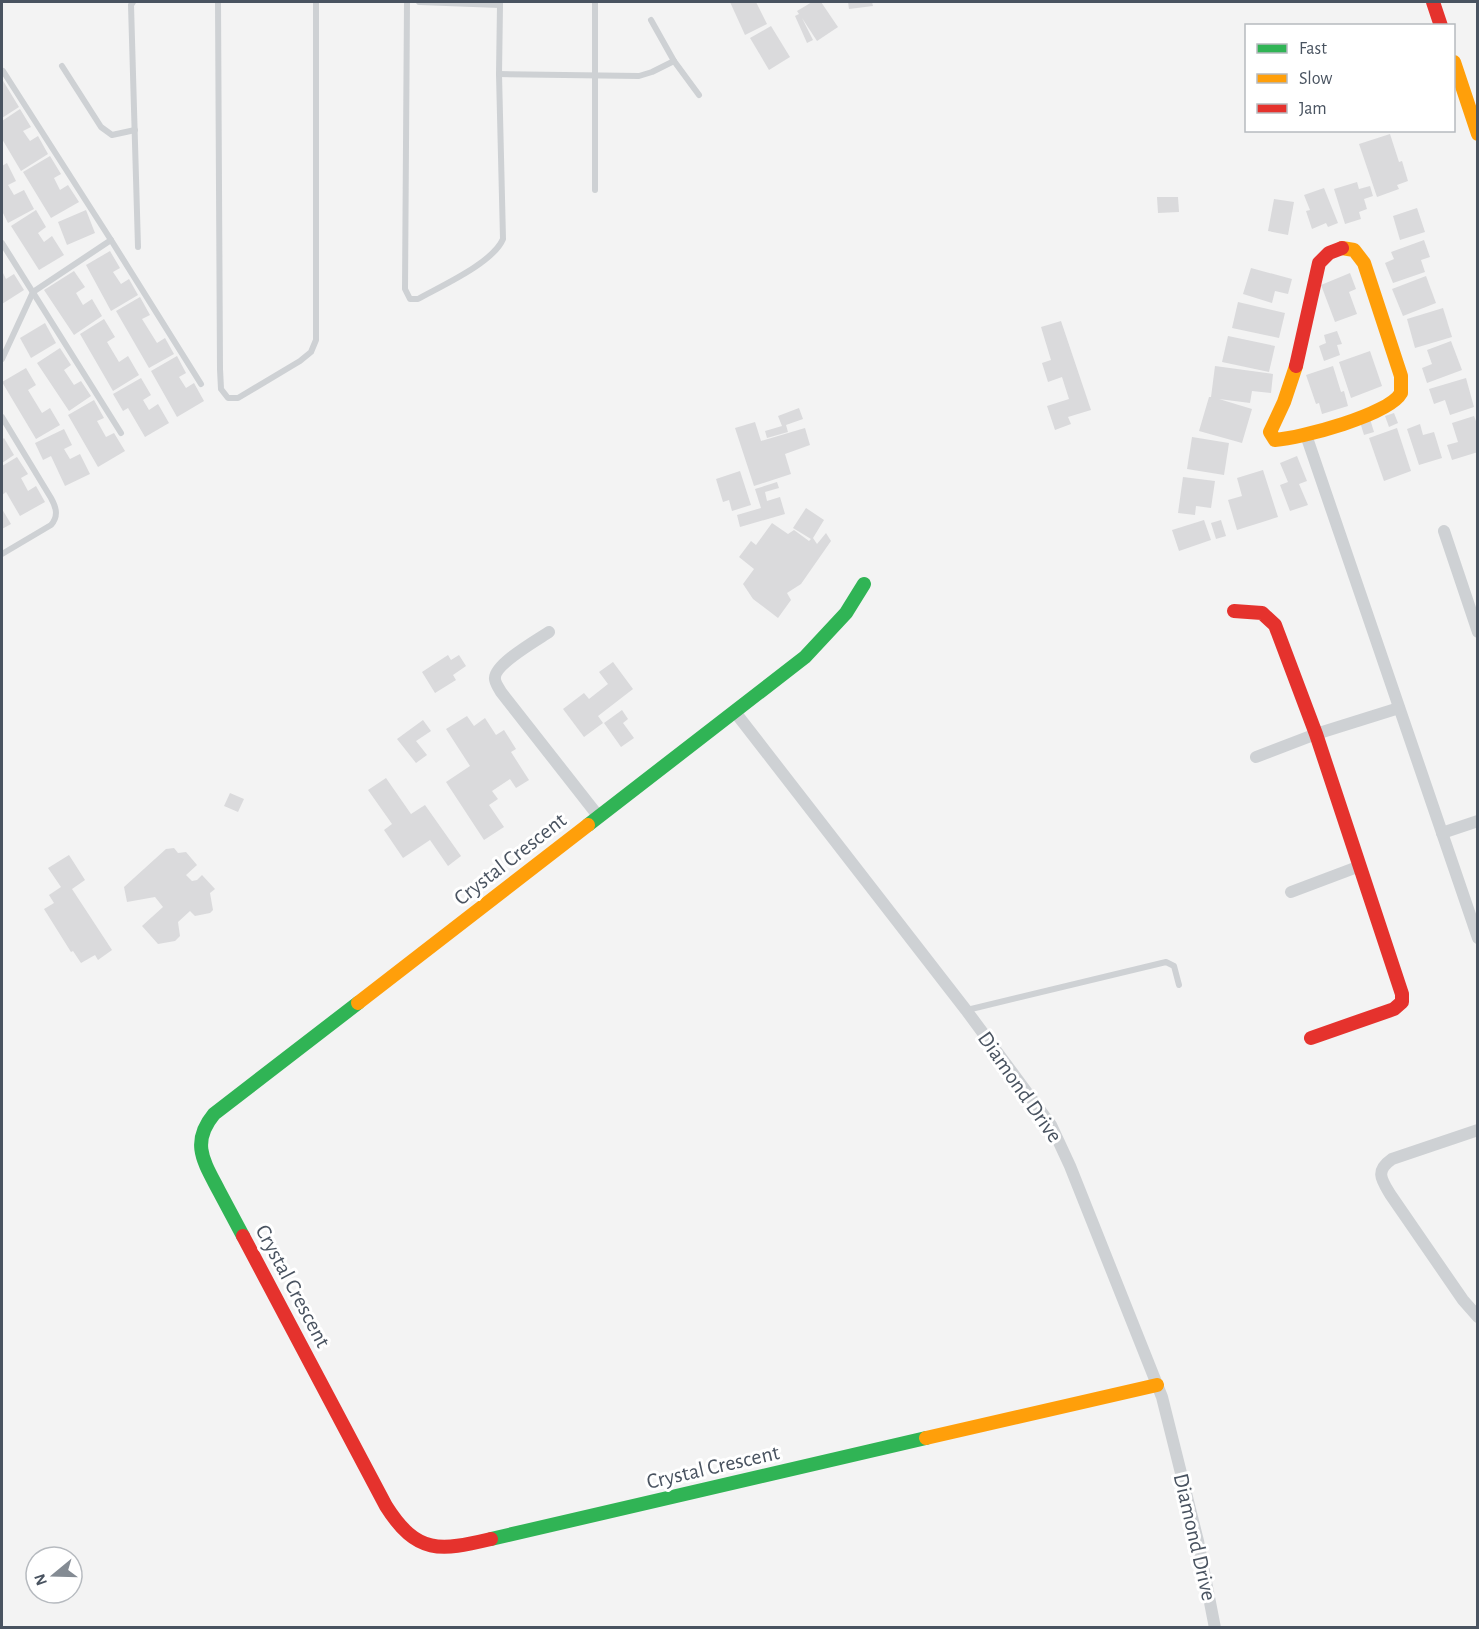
<svg xmlns="http://www.w3.org/2000/svg" width="1479" height="1629" font-family="'Alegreya Sans',sans-serif">
<style>
.building{fill:#dadadc}
.lines{fill:none;stroke-linecap:round;stroke-linejoin:round}
.lane{stroke:#ced1d4;stroke-width:6}
.street{stroke:#ced1d4;stroke-width:12}
.fast{stroke:#30b455;stroke-width:14}
.slow{stroke:#ff9f0a;stroke-width:14}
.jam{stroke:#e5322d;stroke-width:14}
.labels{text-anchor:middle;dominant-baseline:central;stroke-width:6;stroke-linejoin:round;paint-order:stroke}
.street-label{font-size:22px;fill:#495360;stroke:#fff}
</style>
<rect width="100%" height="100%" fill="#f3f3f3"/>
<g class="building">
<polygon points="730,2 756,2 767,24 745,35"/>
<polygon points="812,2 821,2 838,27 817,41 802,18 813,40 807,43 795,16 799,14 797,11"/>
<polygon points="848,2 872,2 873,6 849,9"/>
<polygon points="771,26 790,57 769,70 750,38"/>
<polygon points="2,79 19,107 2,118"/>
<polygon points="20,109 31,127 23,131 30,141 38,136 48,154 21,171 2,139 2,121"/>
<polygon points="1390,134 1399,162 1402,161 1408,181 1397,185 1399,189 1377,197 1359,144"/>
<polygon points="50,156 61,174 54,178 60,190 68,185 79,202 51,218 23,172"/>
<polygon points="7,163 16,181 8,185 14,195 24,190 34,209 8,223 2,211 2,166"/>
<polygon points="1357,182 1359,189 1370,186 1373,196 1364,199 1367,209 1359,212 1361,219 1345,224 1334,189"/>
<polygon points="1324,188 1338,223 1328,227 1326,223 1312,229 1306,211 1310,210 1304,195"/>
<polygon points="1157,197 1178,197 1179,212 1158,213"/>
<polygon points="1274,199 1294,202 1288,235 1268,231"/>
<polygon points="1417,208 1425,232 1400,240 1393,216"/>
<polygon points="36,210 46,227 38,233 44,242 52,236 64,255 39,270 11,226"/>
<polygon points="86,210 95,233 67,245 58,222"/>
<polygon points="1424,240 1430,257 1421,260 1425,272 1393,283 1385,263 1394,259 1391,252"/>
<polygon points="110,251 120,268 113,272 121,284 129,279 138,295 111,311 86,265"/>
<polygon points="1251,268 1292,279 1288,294 1275,291 1272,303 1243,294"/>
<polygon points="2,271 6,279 14,274 24,290 2,304"/>
<polygon points="74,271 85,287 76,293 83,305 92,299 102,316 74,335 44,290"/>
<polygon points="1350,273 1356,289 1349,292 1357,314 1335,322 1321,285"/>
<polygon points="1426,276 1436,303 1403,316 1392,289"/>
<polygon points="140,297 150,315 142,319 157,343 165,338 174,354 149,368 116,311"/>
<polygon points="1238,302 1285,313 1279,338 1232,328"/>
<polygon points="1443,308 1452,337 1415,348 1407,319"/>
<polygon points="104,319 115,337 107,342 119,362 128,356 139,375 113,391 80,334"/>
<polygon points="1061,321 1091,410 1068,417 1071,424 1055,430 1047,406 1069,399 1062,377 1048,382 1042,363 1051,360 1041,327"/>
<polygon points="45,323 56,343 31,358 20,338"/>
<polygon points="1337,331 1342,344 1337,345 1340,355 1324,361 1319,346 1326,343 1324,335"/>
<polygon points="1228,336 1275,346 1269,372 1222,362"/>
<polygon points="1451,341 1462,370 1427,383 1422,368 1432,364 1427,350"/>
<polygon points="60,348 71,365 64,370 74,385 81,381 91,396 69,411 37,363"/>
<polygon points="1370,351 1382,386 1351,398 1339,362"/>
<polygon points="177,356 186,373 179,377 186,388 194,383 204,401 177,417 151,371"/>
<polygon points="1215,366 1273,374 1271,393 1252,391 1250,403 1219,399 1252,409 1242,443 1199,431 1209,397 1211,397"/>
<polygon points="1333,366 1341,392 1344,391 1348,406 1322,414 1319,403 1316,404 1306,375"/>
<polygon points="26,368 36,385 28,390 42,413 50,408 60,425 36,439 2,382"/>
<polygon points="141,378 151,395 143,400 149,410 158,404 169,423 145,437 128,408 123,411 113,394"/>
<polygon points="1466,378 1474,407 1450,415 1445,400 1434,404 1429,389"/>
<polygon points="94,400 104,418 97,421 106,437 114,433 125,451 98,467 68,415"/>
<polygon points="799,408 803,419 786,425 788,432 767,438 765,431 782,426 778,416"/>
<polygon points="1394,413 1398,423 1389,427 1385,416"/>
<polygon points="1474,416 1478,426 1478,452 1452,460 1447,445 1458,442 1452,423"/>
<polygon points="1370,419 1374,432 1364,435 1360,422"/>
<polygon points="755,422 761,441 805,428 810,445 785,454 791,474 754,486 735,428"/>
<polygon points="1420,424 1423,435 1434,432 1442,458 1419,465 1407,429"/>
<polygon points="1397,428 1411,471 1384,481 1369,438"/>
<polygon points="64,429 72,445 64,449 70,459 80,454 90,474 65,486 51,456 43,460 35,443"/>
<polygon points="1192,437 1229,443 1224,475 1187,469"/>
<polygon points="4,438 14,455 2,463 2,440"/>
<polygon points="1297,456 1307,481 1299,484 1308,505 1290,511 1280,485 1288,482 1280,463"/>
<polygon points="17,457 28,474 21,478 28,491 36,486 45,502 20,516 6,492 2,495 2,466"/>
<polygon points="1263,470 1278,517 1237,530 1228,500 1242,496 1237,478"/>
<polygon points="740,471 751,505 732,511 729,500 723,502 716,479"/>
<polygon points="1183,477 1215,481 1211,508 1196,506 1195,515 1178,513"/>
<polygon points="777,482 779,488 765,492 767,501 780,497 785,514 740,527 737,515 761,508 755,489"/>
<polygon points="806,508 824,520 813,538 817,544 826,533 831,541 801,584 787,593 791,600 778,618 753,599 743,584 754,569 739,557 751,541 756,545 772,523 788,534 794,530 809,541 811,539 793,528"/>
<polygon points="2,509 11,524 2,529"/>
<polygon points="1204,520 1211,540 1179,551 1172,530"/>
<polygon points="1221,520 1226,536 1216,539 1211,523"/>
<polygon points="448,655 451,660 459,655 466,666 453,675 456,680 435,693 422,672"/>
<polygon points="613,662 633,689 598,716 603,723 584,737 563,709 584,693 589,699 608,684 599,672"/>
<polygon points="622,710 628,719 623,723 634,738 621,747 604,723"/>
<polygon points="467,716 474,726 485,718 496,735 504,730 516,749 511,752 529,780 516,788 510,779 492,791 498,799 489,805 504,827 484,840 446,782 470,766 446,729"/>
<polygon points="423,720 431,731 416,741 427,755 416,763 397,739"/>
<polygon points="386,778 411,814 425,805 461,856 448,866 430,840 403,858 384,830 392,824 368,790"/>
<polygon points="230,793 244,799 238,812 224,806"/>
<polygon points="174,848 178,853 186,852 197,865 186,875 192,881 197,880 202,875 215,889 210,893 213,910 210,913 195,916 190,911 178,922 180,936 175,941 158,944 142,926 163,907 155,897 127,902 124,887 166,849"/>
<polygon points="69,855 85,880 72,889 112,950 98,960 95,955 81,963 73,951 71,952 44,909 54,903 49,895 61,887 48,868"/>
</g>
<g class="lines">
<g class="lane">
<polyline points="133,2 131,5 138,247"/>
<polyline points="218,2 220,369 221,389 228,398 238,398 300,361 311,352 316,340 316,2"/>
<path d="M407 2 405 289 410 299H418C441 286 493 263 503 239L499 74 500 5"/>
<polyline points="419,2 500,5 500,3"/>
<polyline points="674,61 699,95"/>
<polyline points="62,66 101,127 112,135 135,130"/>
<polyline points="3,71 111,240"/>
<polyline points="499,74 639,76 652,72 674,61 651,20"/>
<polyline points="595,190 595,2"/>
<polyline points="2,243 121,433"/>
<polyline points="2,359 33,292 111,240 201,384"/>
<path d="M2 417 51 498C56 507 59 516 51 525L2 554"/>
<polyline points="967,1010 1166,962 1174,966 1179,985"/>
</g>
<g class="street">
<polyline points="1306,435 1478,938"/>
<polyline points="1444,531 1478,632"/>
<path d="M549 632C537 640 493 665 495 679 495 683 499 688 501 692L599 817"/>
<polyline points="735,712 966,1010 1051,1125 1070,1166 1162,1397 1198,1541 1215,1628"/>
<polyline points="1256,757 1316,734 1399,708"/>
<polyline points="1442,833 1478,821"/>
<polyline points="1291,892 1360,866"/>
<path d="M1478 1130 1392 1159C1375 1171 1381 1179 1390 1194L1463 1300 1478 1317"/>
</g>
<g class="fast">
<polyline points="588,825 805,657 846,613 864,584"/>
<path d="M243 1236C235 1221 227 1206 219 1191 204 1162 190 1143 214 1114L358 1003"/>
<polyline points="491,1539 926,1438"/>
</g>
<g class="slow">
<polyline points="1454,62 1478,134"/>
<path d="M1296 366 1284 402 1270 432 1275 440C1301 438 1389 415 1401 393V376L1364 263 1354 250 1342 248"/>
<polyline points="358,1003 588,825"/>
<polyline points="926,1438 1157,1385"/>
</g>
<g class="jam">
<polyline points="1433,2 1441,26"/>
<polyline points="1296,366 1319,263 1329,253 1342,248"/>
<polyline points="1234,611 1262,613 1275,625 1316,734 1402,994 1402,1002 1394,1009 1311,1038"/>
<path d="M243 1236 386 1506C417 1555 440 1551 491 1539"/>
</g>
</g>
<g class="labels">
<g class="street-label">
<text transform="translate(510 859) rotate(-38)">Crystal Crescent</text>
<text transform="translate(1020 1087) rotate(55)">Diamond Drive</text>
<text transform="translate(293 1286) rotate(62)">Crystal Crescent</text>
<text transform="translate(713 1467) rotate(-13)">Crystal Crescent</text>
<text transform="translate(1195 1537) rotate(77)">Diamond Drive</text>
</g>
</g>
<rect width="1479" height="1629" fill="none" stroke="#495360" stroke-width="6"/>
<rect x="1245" y="24" width="210" height="108" fill="#ffffff" stroke="#b6babf" stroke-width="1.5"/>
<rect x="1257" y="44" width="30" height="9" fill="#30b455" stroke="#b6babf" stroke-width="1.5"/>
<text x="1299" y="54" font-size="18" fill="#495360">Fast</text>
<rect x="1257" y="74" width="30" height="9" fill="#ff9f0a" stroke="#b6babf" stroke-width="1.5"/>
<text x="1299" y="84" font-size="18" fill="#495360">Slow</text>
<rect x="1257" y="104" width="30" height="9" fill="#e5322d" stroke="#b6babf" stroke-width="1.5"/>
<text x="1299" y="114" font-size="18" fill="#495360">Jam</text>
<g transform="translate(54 1575) rotate(251)"><circle r="28" fill="#ffffff" stroke="#b6babf" stroke-width="1.5"/>
<path d="M0-4.5L10 22L0 15L-10 22Z" fill="#848b93"/>
<text y="-9" font-size="16" font-weight="bold" text-anchor="middle" fill="#495360">N</text>
</g>
</svg>
